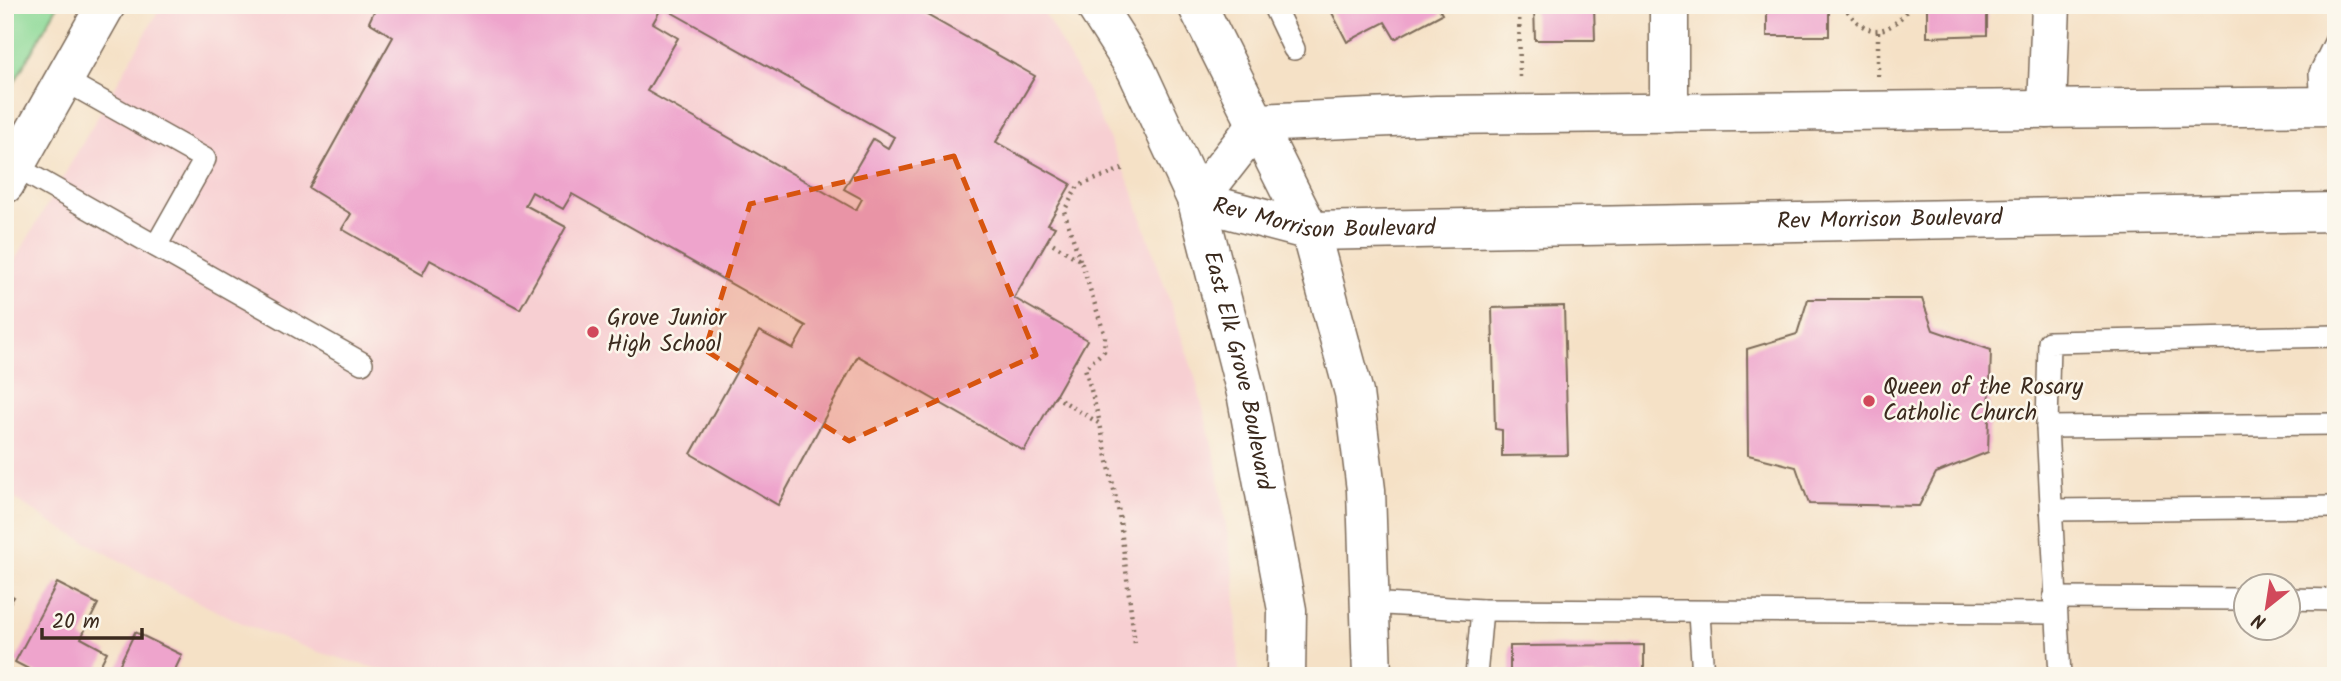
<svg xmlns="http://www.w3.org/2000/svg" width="2341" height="681" font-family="Kalam,sans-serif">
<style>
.built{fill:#f7cfd2}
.green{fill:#8dd997;stroke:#64825a;stroke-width:2}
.building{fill:#eea4cc;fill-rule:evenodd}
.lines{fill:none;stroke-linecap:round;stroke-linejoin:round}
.service-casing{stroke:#7c6a59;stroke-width:24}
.minor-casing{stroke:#7c6a59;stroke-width:41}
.tertiary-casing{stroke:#7c6a59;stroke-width:41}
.path{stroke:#7c6a59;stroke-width:4.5;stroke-dasharray:2 5;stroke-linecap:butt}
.service{stroke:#fff;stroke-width:21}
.minor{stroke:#fff;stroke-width:38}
.tertiary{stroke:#fff;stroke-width:38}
.marked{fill:#d7540e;fill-opacity:0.2;stroke:#d7540e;stroke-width:5;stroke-dasharray:14 9;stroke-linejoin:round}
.poi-dot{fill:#d1495b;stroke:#fbf7ec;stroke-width:2.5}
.labels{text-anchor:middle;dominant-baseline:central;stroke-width:5;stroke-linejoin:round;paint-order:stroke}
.street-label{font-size:23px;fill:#3b2a1e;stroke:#fbf7ec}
.poi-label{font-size:23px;fill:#3b2a1e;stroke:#fbf7ec;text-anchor:start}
</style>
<rect width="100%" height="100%" fill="#fbf7ec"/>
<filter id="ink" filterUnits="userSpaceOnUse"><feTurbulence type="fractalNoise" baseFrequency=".0143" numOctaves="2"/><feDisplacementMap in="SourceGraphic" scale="14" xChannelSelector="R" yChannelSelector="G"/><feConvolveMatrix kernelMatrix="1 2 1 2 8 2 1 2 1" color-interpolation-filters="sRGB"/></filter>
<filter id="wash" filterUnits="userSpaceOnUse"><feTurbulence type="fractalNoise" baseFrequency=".00686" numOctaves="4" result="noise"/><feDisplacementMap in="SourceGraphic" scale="28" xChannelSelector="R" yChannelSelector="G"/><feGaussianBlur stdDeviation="1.57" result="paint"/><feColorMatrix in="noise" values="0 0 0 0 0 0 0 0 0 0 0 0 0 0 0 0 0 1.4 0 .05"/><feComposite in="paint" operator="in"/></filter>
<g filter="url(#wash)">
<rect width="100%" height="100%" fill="#f5e1c6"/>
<polygon class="built" points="162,5 1040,5 1087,90 1132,189 1195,377 1215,456 1235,582 1239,676 403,676 318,652 246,625 177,592 53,524 5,492 5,278"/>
<polygon class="green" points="5,5 58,5 5,99"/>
<g id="blocks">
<g class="building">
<path d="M377 5H909L1035 76 996 142 1071 184 1048 224 1055 227 1014 298 1087 340 1024 451 858 356 778 505 691 454 759 331 793 349 806 326 572 194 563 209 532 192 525 205 566 227 520 309 430 260 422 275 342 229 351 214 309 188 393 37 369 22ZM662 7 894 137 888 148 873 139 844 189 862 199 856 210 647 91 678 38 653 23Z"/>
<polygon points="1328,5 1437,5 1442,14 1395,39 1385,22 1347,42"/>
<polygon points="1534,5 1594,5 1595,40 1535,40"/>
<rect x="1767" y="5" width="62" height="31"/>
<polygon points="1927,5 1987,5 1987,35 1927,37"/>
<polygon points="1808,299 1922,299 1933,330 1991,350 1988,452 1936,473 1919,506 1809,504 1796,467 1748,455 1747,349 1797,334"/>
<polygon points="1564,306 1568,455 1502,456 1502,430 1495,429 1492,308"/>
<polygon points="57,583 98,604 81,638 107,652 95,676 42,676 15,662"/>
<polygon points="5,591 14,597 5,610"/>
<polygon points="135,632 182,655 172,676 114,676"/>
<polygon points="1644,645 1644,676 1510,676 1510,646"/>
</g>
</g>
</g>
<g filter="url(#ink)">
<use href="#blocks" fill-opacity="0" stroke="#7c6a59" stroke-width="2"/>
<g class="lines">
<g class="service-casing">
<g id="service">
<polyline points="1273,5 1294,49"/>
<polyline points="66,81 205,159 156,246"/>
<polyline points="2322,106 2320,73 2336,40"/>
<polyline points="16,167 362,363"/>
<polyline points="2047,427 2336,424"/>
<polyline points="2051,510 2336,507"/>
<polyline points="2054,598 2246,599"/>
<polyline points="2288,599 2336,600"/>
<polyline points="1369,603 1482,610 1476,676"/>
<polyline points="1482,610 2054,613"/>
<polyline points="1699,614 1703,676"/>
<polyline points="2060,676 2047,427 2049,342 2336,336"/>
</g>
</g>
<g class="minor-casing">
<g id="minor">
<polyline points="1669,5 1669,113"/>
<polyline points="2047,109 2051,5"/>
<polyline points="5,184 106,5"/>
</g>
</g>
<g class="tertiary-casing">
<g id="tertiary">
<path id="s1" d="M1095 5 1136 69 1197 201 1246 393 1287 610 1286 676"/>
<polyline points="1197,5 1310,231 1354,393 1366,490 1372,676"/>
<path id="s2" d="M2336 106 1437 115 1258 123 1197 201 1310 231 2336 212"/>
</g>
</g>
<g class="path">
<polyline points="1519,5 1520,78"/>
<path d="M1844 5C1864 40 1890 37 1911 5"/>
<polyline points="1878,32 1878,77"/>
<polyline points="1047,240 1081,261 1105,336 1104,351 1085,368 1100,423"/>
<polyline points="1080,260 1064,211 1078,186 1127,167"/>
<polyline points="1055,396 1100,424 1119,513 1135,644"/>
</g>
<use href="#service" class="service"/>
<use href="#minor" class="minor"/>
<use href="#tertiary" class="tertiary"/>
</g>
</g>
<path class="marked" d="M954 156 1036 355 849 441 705 350 750 204Z"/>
<g class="poi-dot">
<circle cx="593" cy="332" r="7"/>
<circle cx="1869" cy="401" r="7"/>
</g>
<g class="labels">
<g class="street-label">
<text stroke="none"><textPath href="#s2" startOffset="1307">Rev Morrison Boulevard</textPath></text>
<text stroke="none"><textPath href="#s2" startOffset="1874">Rev Morrison Boulevard</textPath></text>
<text stroke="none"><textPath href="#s1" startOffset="396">East Elk Grove Boulevard</textPath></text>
</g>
<g class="poi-label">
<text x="607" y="319">Grove Junior<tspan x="607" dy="26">High School</tspan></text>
<text x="1883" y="388">Queen of the Rosary<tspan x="1883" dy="26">Catholic Church</tspan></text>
</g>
</g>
<rect width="2341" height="681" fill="none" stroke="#fbf7ec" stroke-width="28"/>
<g transform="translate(2267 607) rotate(210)"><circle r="33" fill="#fbf7ec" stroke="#aea59a" stroke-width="2"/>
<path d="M0-5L12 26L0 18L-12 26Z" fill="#d1495b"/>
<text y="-10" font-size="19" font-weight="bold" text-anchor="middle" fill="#3b2a1e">N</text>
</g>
<path d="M42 628v10h100v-10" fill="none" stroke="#3b2a1e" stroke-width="3.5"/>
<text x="52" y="628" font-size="21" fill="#3b2a1e" stroke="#fbf7ec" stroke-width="5" paint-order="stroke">20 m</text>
</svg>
